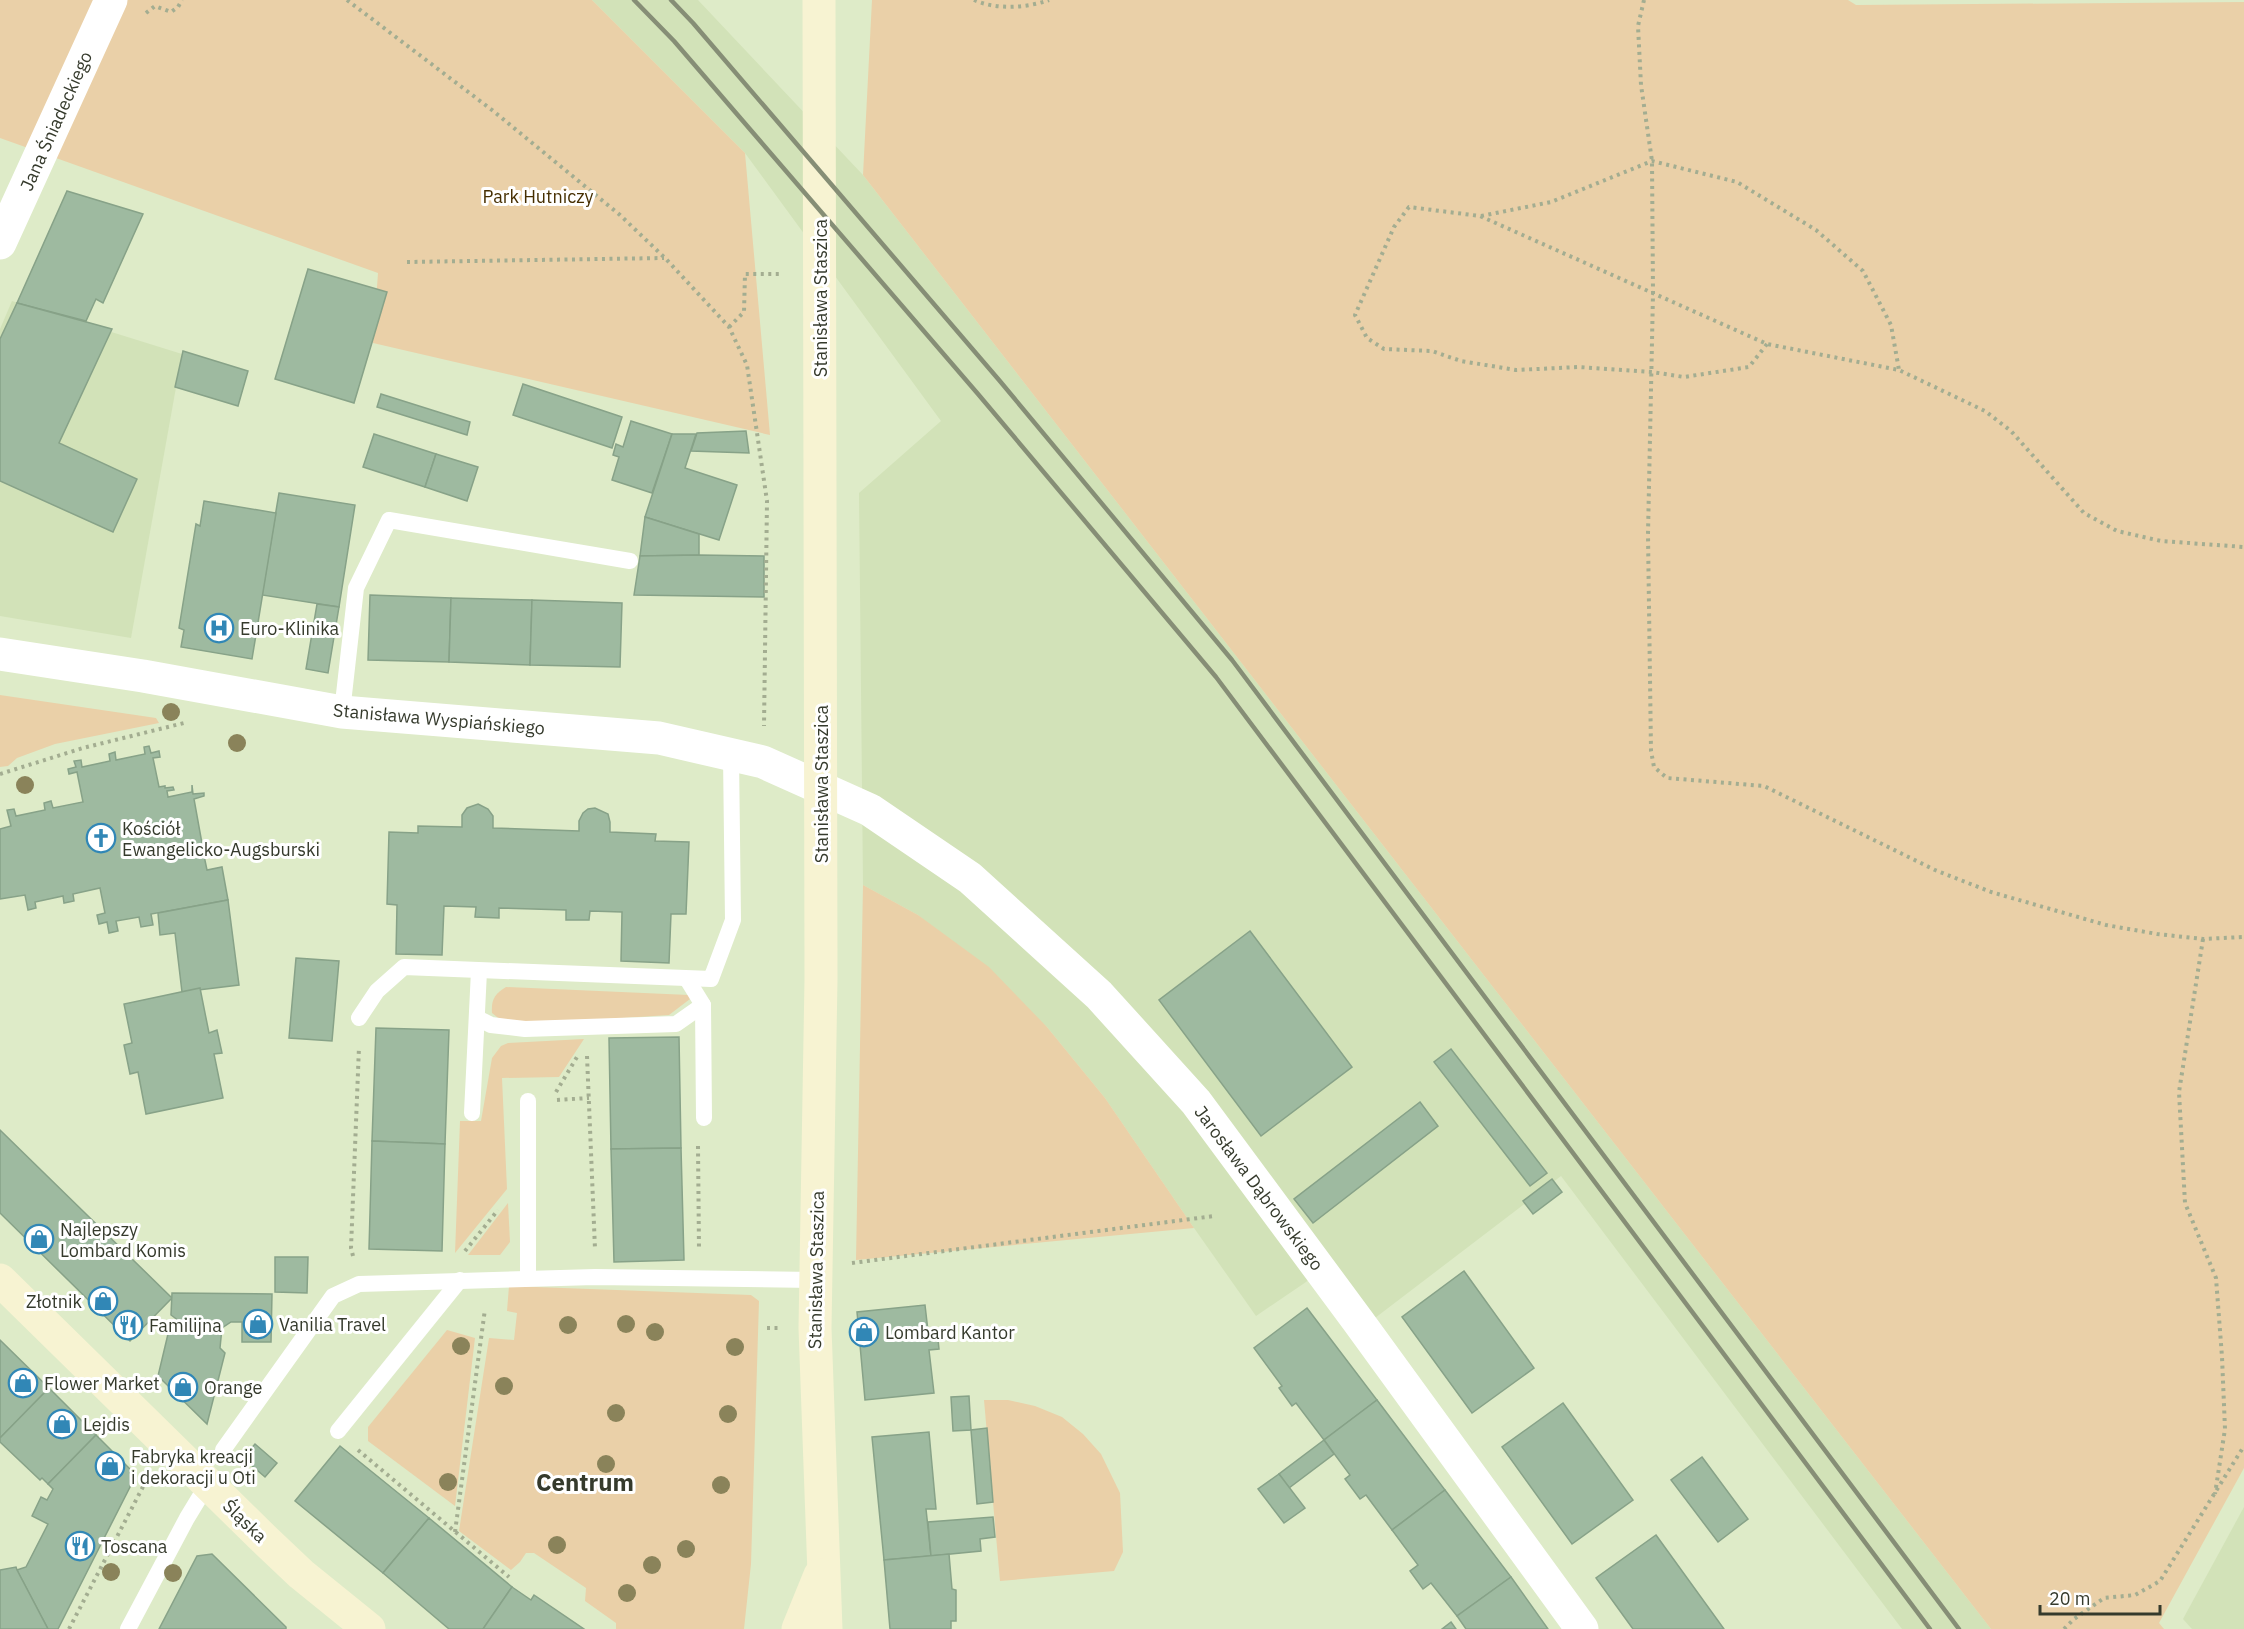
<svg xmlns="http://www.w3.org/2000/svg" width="2244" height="1629" font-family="'IBM Plex Sans',sans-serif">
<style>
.built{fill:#d2e2b8}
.green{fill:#ead0a8}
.building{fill:#9ebaa0;stroke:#87a288;stroke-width:1.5}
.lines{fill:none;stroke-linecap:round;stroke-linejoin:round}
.path{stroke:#a3ad91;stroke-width:4;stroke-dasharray:3 4.5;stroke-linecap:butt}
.lane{stroke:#fff;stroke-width:16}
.street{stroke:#fff;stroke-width:33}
.secondary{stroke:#f7f3d2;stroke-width:33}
.rail{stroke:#868e76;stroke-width:4.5}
.tree{fill:#8a835a}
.labels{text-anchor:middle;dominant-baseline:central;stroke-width:6;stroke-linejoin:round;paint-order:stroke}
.street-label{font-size:18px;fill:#353a2c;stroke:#fff}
.park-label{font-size:18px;fill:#452e00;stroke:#fff}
.poi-label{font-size:18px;fill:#353a2c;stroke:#fff;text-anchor:start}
.district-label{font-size:24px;font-weight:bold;fill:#353a2c;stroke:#fff}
</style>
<rect width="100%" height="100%" fill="#deebc8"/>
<g class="built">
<polygon points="592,0 698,0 863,175 1991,1629 1902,1629 1561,1176 1375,1318 1332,1261 1306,1282 1256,1316 1194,1228 1105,1098 1047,1027 918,915 863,885 859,493 941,421 745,153"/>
<polygon points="12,301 182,354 131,638 0,616 0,329"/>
<polygon points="2244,1507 2244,1629 2192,1629 2183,1619"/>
</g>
<g class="green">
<polygon points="0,0 592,0 745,153 770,435 373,343 378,273 0,138"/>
<polygon points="872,0 1848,0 1856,5 2244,2 2244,1468 2159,1623 2164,1629 1991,1629 863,175"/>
<polygon points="0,695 156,718 159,723 55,744 17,758 8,766 0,767"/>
<polygon points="863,885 918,915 989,967 1047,1027 1105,1098 1194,1228 856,1260"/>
<path d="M506 987 689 995 690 999 669 1015 513 1025 502 1021 492 1013C491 999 495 994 506 987Z"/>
<polygon points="584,1039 559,1077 502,1078 507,1189 455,1253 460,1121 481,1121 492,1058 501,1046 508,1043"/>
<polygon points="508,1203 510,1242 500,1255 468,1255"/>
<polygon points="509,1286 751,1295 759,1301 751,1564 744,1629 616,1629 616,1623 585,1601 586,1588 534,1553 526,1553 520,1562 511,1570 459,1531 489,1338 514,1340 517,1313 507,1311"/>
<polygon points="447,1330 475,1338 455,1506 368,1441 368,1427"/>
<polygon points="984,1400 1008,1400 1035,1406 1062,1417 1083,1434 1101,1454 1120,1493 1123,1552 1114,1571 1000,1581"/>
</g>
<g class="building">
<polygon points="67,191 143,214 103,303 96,299 86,321 17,303"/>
<polygon points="308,269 387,292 354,403 275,379"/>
<polygon points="17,303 112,329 59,443 137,479 113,532 0,481 0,339"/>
<polygon points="183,351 248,371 238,406 175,387"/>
<polygon points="523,384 622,417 612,448 513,415"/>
<polygon points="381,394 470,422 467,435 377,407"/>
<polygon points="631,421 672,434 652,493 612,480 619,457 613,455 616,444 623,447"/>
<polygon points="746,431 749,453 691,451 697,433"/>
<polygon points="374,434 436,454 425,487 363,467"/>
<polygon points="672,434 696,434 685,468 737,485 719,540 645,517"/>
<polygon points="436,454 478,467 467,501 425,487"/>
<polygon points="279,493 355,505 339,607 262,595"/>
<polygon points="204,501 276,513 252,659 181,647 184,630 179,628 196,524 200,526"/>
<polygon points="645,517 699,534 699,555 640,556"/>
<polygon points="699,555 764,556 764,597 634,595 640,556"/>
<polygon points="370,595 451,598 449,662 368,660"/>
<polygon points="451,598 532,600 530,665 449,662"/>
<polygon points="532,600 622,603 620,667 530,665"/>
<polygon points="317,604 339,607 328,673 306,669"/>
<polygon points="149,746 151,753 159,751 160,757 153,758 159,787 165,786 165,788 173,787 174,790 167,791 168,797 192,792 192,785 193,794 204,793 204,796 194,799 203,849 212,846 212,849 203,851 207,870 222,867 228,900 151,914 153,925 141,927 139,917 116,921 118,931 109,933 107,922 99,924 97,915 105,913 100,888 73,894 74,901 64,903 63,896 35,902 36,908 28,910 25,895 0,899 0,829 11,826 7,810 14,809 16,816 45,810 44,803 51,801 53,808 83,802 77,772 69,774 68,769 76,767 74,761 81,760 82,767 110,761 109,754 115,752 116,760 145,754 144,747"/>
<polygon points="478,804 488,809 493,816 493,828 579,831 579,821 583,813 588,809 595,808 608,814 610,822 610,832 656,834 655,841 689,842 686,914 671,914 669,963 621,961 622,912 590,911 589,920 566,920 566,910 499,908 499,918 475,917 476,907 444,906 442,955 396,954 397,905 387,904 389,832 418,833 418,826 462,827 462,815 467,808"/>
<polygon points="228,900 239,985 182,992 175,933 160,935 158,913"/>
<polygon points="1250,931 1352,1067 1261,1136 1159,1000"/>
<polygon points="296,958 339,961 332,1041 289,1038"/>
<polygon points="200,988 209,1033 217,1030 222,1053 214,1054 223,1098 146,1114 138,1072 130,1074 124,1045 132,1043 124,1004"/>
<polygon points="376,1028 449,1030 445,1144 372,1141"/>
<polygon points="679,1037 681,1148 611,1149 609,1038"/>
<polygon points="1451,1049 1547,1173 1530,1186 1434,1062"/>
<polygon points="1420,1102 1438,1126 1313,1223 1294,1199"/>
<polygon points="0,1130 172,1298 130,1341 0,1213"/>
<polygon points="372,1141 445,1144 442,1251 369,1249"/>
<polygon points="681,1148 684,1260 614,1262 611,1149"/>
<polygon points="1552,1179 1562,1192 1533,1214 1523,1201"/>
<polygon points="275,1257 308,1257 307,1293 275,1292"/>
<polygon points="1464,1271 1534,1368 1472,1413 1402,1317"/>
<polygon points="172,1293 272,1294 271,1342 242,1342 242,1322 231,1322 222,1328 220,1348 225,1353 207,1424 158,1376 168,1334 177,1333 179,1321 171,1315"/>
<polygon points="925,1305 928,1331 937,1330 939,1349 929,1350 934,1393 865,1400 857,1312"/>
<polygon points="1307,1308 1377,1400 1324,1440 1296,1403 1292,1406 1279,1388 1282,1386 1254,1348"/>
<polygon points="0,1340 49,1388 0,1438"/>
<polygon points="49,1388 96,1435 48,1484 42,1478 40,1480 0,1442 0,1438"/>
<polygon points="969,1396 971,1430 953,1431 951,1397"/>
<polygon points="1377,1400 1445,1490 1392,1530 1366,1495 1360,1499 1345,1479 1350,1475 1324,1440"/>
<polygon points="1563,1403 1633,1500 1572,1544 1502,1447"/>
<polygon points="987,1428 993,1502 977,1504 971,1430"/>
<polygon points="929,1432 936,1509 926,1509 931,1556 884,1560 872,1437"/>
<polygon points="96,1435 130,1469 130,1487 58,1629 48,1629 17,1570 26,1567 48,1524 32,1516 41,1497 47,1500 53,1489 48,1484"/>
<polygon points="1324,1440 1334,1454 1289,1488 1279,1474"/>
<polygon points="255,1444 277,1463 265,1477 243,1458"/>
<polygon points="340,1446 429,1518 383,1573 295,1501"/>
<polygon points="1702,1457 1748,1519 1718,1542 1671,1480"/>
<polygon points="1279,1474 1305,1508 1284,1523 1258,1489"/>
<polygon points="1445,1490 1511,1577 1457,1616 1431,1583 1423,1589 1410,1571 1418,1565 1392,1530"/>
<polygon points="993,1517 995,1537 980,1539 981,1551 931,1556 928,1522"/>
<polygon points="429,1518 512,1587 483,1629 449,1629 383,1573"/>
<polygon points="1656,1535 1724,1629 1633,1629 1596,1578"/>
<polygon points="212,1554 286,1627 286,1629 159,1629 197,1556"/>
<polygon points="949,1554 952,1589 956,1590 956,1621 951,1621 951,1629 890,1629 884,1560"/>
<polygon points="16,1567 17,1570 48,1629 0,1629 0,1570"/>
<polygon points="1511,1577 1548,1629 1466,1629 1457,1616"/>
<polygon points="512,1587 531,1600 534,1595 584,1629 483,1629"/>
<polygon points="1451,1622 1456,1629 1442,1629"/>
</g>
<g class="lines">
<g class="path">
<polyline points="347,0 492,110 620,215 665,258 729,327 747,365 767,501 764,726"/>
<path d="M974 0C996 10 1027 8 1049 0"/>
<polyline points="1644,0 1638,26 1641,85 1652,161 1653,293 1648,534 1651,751 1654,767 1667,778 1764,786 1935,870 1991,892 2106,925 2157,934 2203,939 2244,937"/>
<polyline points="146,13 155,6 171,12 178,7 182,0"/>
<polyline points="1481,216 1551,202 1652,161 1737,182 1816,230 1863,271 1891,325 1899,370"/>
<polyline points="407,262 664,258"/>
<polyline points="729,327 744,312 745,274 780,274"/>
<polyline points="1767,344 1749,367 1684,377 1652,372 1579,367 1516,370 1461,361 1432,351 1384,349 1367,338 1355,315 1394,227 1409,207 1480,216 1767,344 1899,370 1985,411 2011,431 2084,513 2117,531 2161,541 2244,547"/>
<polyline points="0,774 83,748 184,723"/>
<polyline points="2203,939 2179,1092 2185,1203 2216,1278 2222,1357 2225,1429 2215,1494"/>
<polyline points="587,1056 595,1249"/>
<polyline points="556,1092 577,1057"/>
<polyline points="557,1100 589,1098"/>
<polyline points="698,1146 699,1250"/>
<polyline points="465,1251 498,1210"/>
<polyline points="353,1256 351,1248 359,1047"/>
<polyline points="852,1263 1214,1216"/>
<polyline points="767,1328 778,1328"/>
<polyline points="358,1450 509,1577"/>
<polyline points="455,1532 485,1309"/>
<polyline points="69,1629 147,1479"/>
<polyline points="2064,1629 2074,1619 2104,1598 2135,1595 2160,1581 2244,1446"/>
</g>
<g class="lane">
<polyline points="342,712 356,588 389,520 630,561"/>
<polyline points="687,979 703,1005 704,1118"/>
<polyline points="359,1018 377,991 404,967 711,979 733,920 731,755"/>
<polyline points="477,1018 491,1025 525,1029 676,1024 703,1005"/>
<polyline points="472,1113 479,971"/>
<polyline points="528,1278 528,1101"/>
<polyline points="338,1431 460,1280"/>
<polyline points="223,1450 333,1296 359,1284 595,1277 815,1280"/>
<polyline points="128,1629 187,1518 207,1485"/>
</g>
<g class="street">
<polyline points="0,243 111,0"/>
<polyline points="0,654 143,676 342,712 659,738 763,762 870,810 970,878 1099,995 1196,1102 1358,1321 1582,1629"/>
</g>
<g class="secondary">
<polyline points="819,0 821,979 815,1328 826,1629"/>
<polyline points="0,1280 263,1538 301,1574 369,1629"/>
<polyline points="798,1629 820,1575"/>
</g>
<g class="rail">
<polyline points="634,0 674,41 978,394 1216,677 1930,1629"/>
<polyline points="671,0 693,23 999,380 1232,660 1959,1629"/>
</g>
</g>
<g class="tree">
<circle cx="171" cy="712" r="9"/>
<circle cx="237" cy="743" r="9"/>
<circle cx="25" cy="785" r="9"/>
<circle cx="626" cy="1324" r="9"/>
<circle cx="568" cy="1325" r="9"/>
<circle cx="655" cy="1332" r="9"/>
<circle cx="461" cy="1346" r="9"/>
<circle cx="735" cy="1347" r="9"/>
<circle cx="504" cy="1386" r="9"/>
<circle cx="616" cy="1413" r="9"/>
<circle cx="728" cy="1414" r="9"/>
<circle cx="606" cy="1464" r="9"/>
<circle cx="448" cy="1482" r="9"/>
<circle cx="721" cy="1485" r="9"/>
<circle cx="557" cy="1545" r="9"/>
<circle cx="686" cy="1549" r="9"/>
<circle cx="652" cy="1565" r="9"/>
<circle cx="111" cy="1572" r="9"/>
<circle cx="173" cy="1573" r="9"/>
<circle cx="627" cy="1593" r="9"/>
</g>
<defs>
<g id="hospital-ring" transform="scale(1.5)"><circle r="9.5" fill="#fff" stroke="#3187b6" stroke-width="1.5"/><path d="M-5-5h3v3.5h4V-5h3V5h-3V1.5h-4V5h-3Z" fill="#3187b6"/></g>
<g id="church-ring" transform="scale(1.5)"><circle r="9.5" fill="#fff" stroke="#3187b6" stroke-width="1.5"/><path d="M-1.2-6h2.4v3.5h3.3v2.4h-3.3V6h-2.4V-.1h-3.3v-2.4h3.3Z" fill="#3187b6"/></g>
<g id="shop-ring" transform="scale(1.5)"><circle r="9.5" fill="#fff" stroke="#3187b6" stroke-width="1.5"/><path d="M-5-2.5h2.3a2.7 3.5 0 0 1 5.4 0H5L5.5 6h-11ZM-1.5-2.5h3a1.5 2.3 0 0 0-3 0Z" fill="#3187b6"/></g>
<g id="restaurant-ring" transform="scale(1.5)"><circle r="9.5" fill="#fff" stroke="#3187b6" stroke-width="1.5"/><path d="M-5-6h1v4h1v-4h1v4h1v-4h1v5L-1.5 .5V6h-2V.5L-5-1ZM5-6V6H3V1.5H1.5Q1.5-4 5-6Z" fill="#3187b6"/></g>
</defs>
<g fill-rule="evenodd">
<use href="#hospital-ring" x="219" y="628"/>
<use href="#church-ring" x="101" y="838"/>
<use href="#shop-ring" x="39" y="1239"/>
<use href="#shop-ring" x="103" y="1301"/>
<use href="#shop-ring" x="258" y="1324"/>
<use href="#restaurant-ring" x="128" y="1325"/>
<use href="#shop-ring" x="864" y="1332"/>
<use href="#shop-ring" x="23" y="1383"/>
<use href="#shop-ring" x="183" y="1387"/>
<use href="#shop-ring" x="62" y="1424"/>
<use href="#shop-ring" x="110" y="1466"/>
<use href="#restaurant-ring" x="80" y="1546"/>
</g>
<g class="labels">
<g class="street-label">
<text transform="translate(56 121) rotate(-66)">Jana Śniadeckiego</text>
<text transform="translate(820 298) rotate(-90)">Stanisława Staszica</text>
<text transform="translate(439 719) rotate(5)">Stanisława Wyspiańskiego</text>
<text transform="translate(821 784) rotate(-90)">Stanisława Staszica</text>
<text transform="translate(1259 1188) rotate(53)">Jarosława Dąbrowskiego</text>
<text transform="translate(816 1270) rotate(-89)">Stanisława Staszica</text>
<text transform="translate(245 1521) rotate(44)">Śląska</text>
</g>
<g class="park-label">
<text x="538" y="196">Park Hutniczy</text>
</g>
<g class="poi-label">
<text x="240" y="628">Euro-Klinika</text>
<text x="122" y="828">Kościół<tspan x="122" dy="21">Ewangelicko-Augsburski</tspan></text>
<text x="60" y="1229">Najlepszy<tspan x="60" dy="21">Lombard Komis</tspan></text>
<text x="82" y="1301" text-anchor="end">Złotnik</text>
<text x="279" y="1324">Vanilia Travel</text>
<text x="149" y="1325">Familijna</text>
<text x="885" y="1332">Lombard Kantor</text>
<text x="44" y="1383">Flower Market</text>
<text x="204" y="1387">Orange</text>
<text x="83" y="1424">Lejdis</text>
<text x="131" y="1456">Fabryka kreacji<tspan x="131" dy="21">i dekoracji u Oti</tspan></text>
<text x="101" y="1546">Toscana</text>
</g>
<g class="district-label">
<text x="585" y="1482">Centrum</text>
</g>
</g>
<path d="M2040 1605v9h120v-9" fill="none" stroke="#353a2c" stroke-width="3"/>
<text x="2049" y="1605" font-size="18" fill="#353a2c" stroke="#ffffff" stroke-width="4.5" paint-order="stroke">20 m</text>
</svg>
